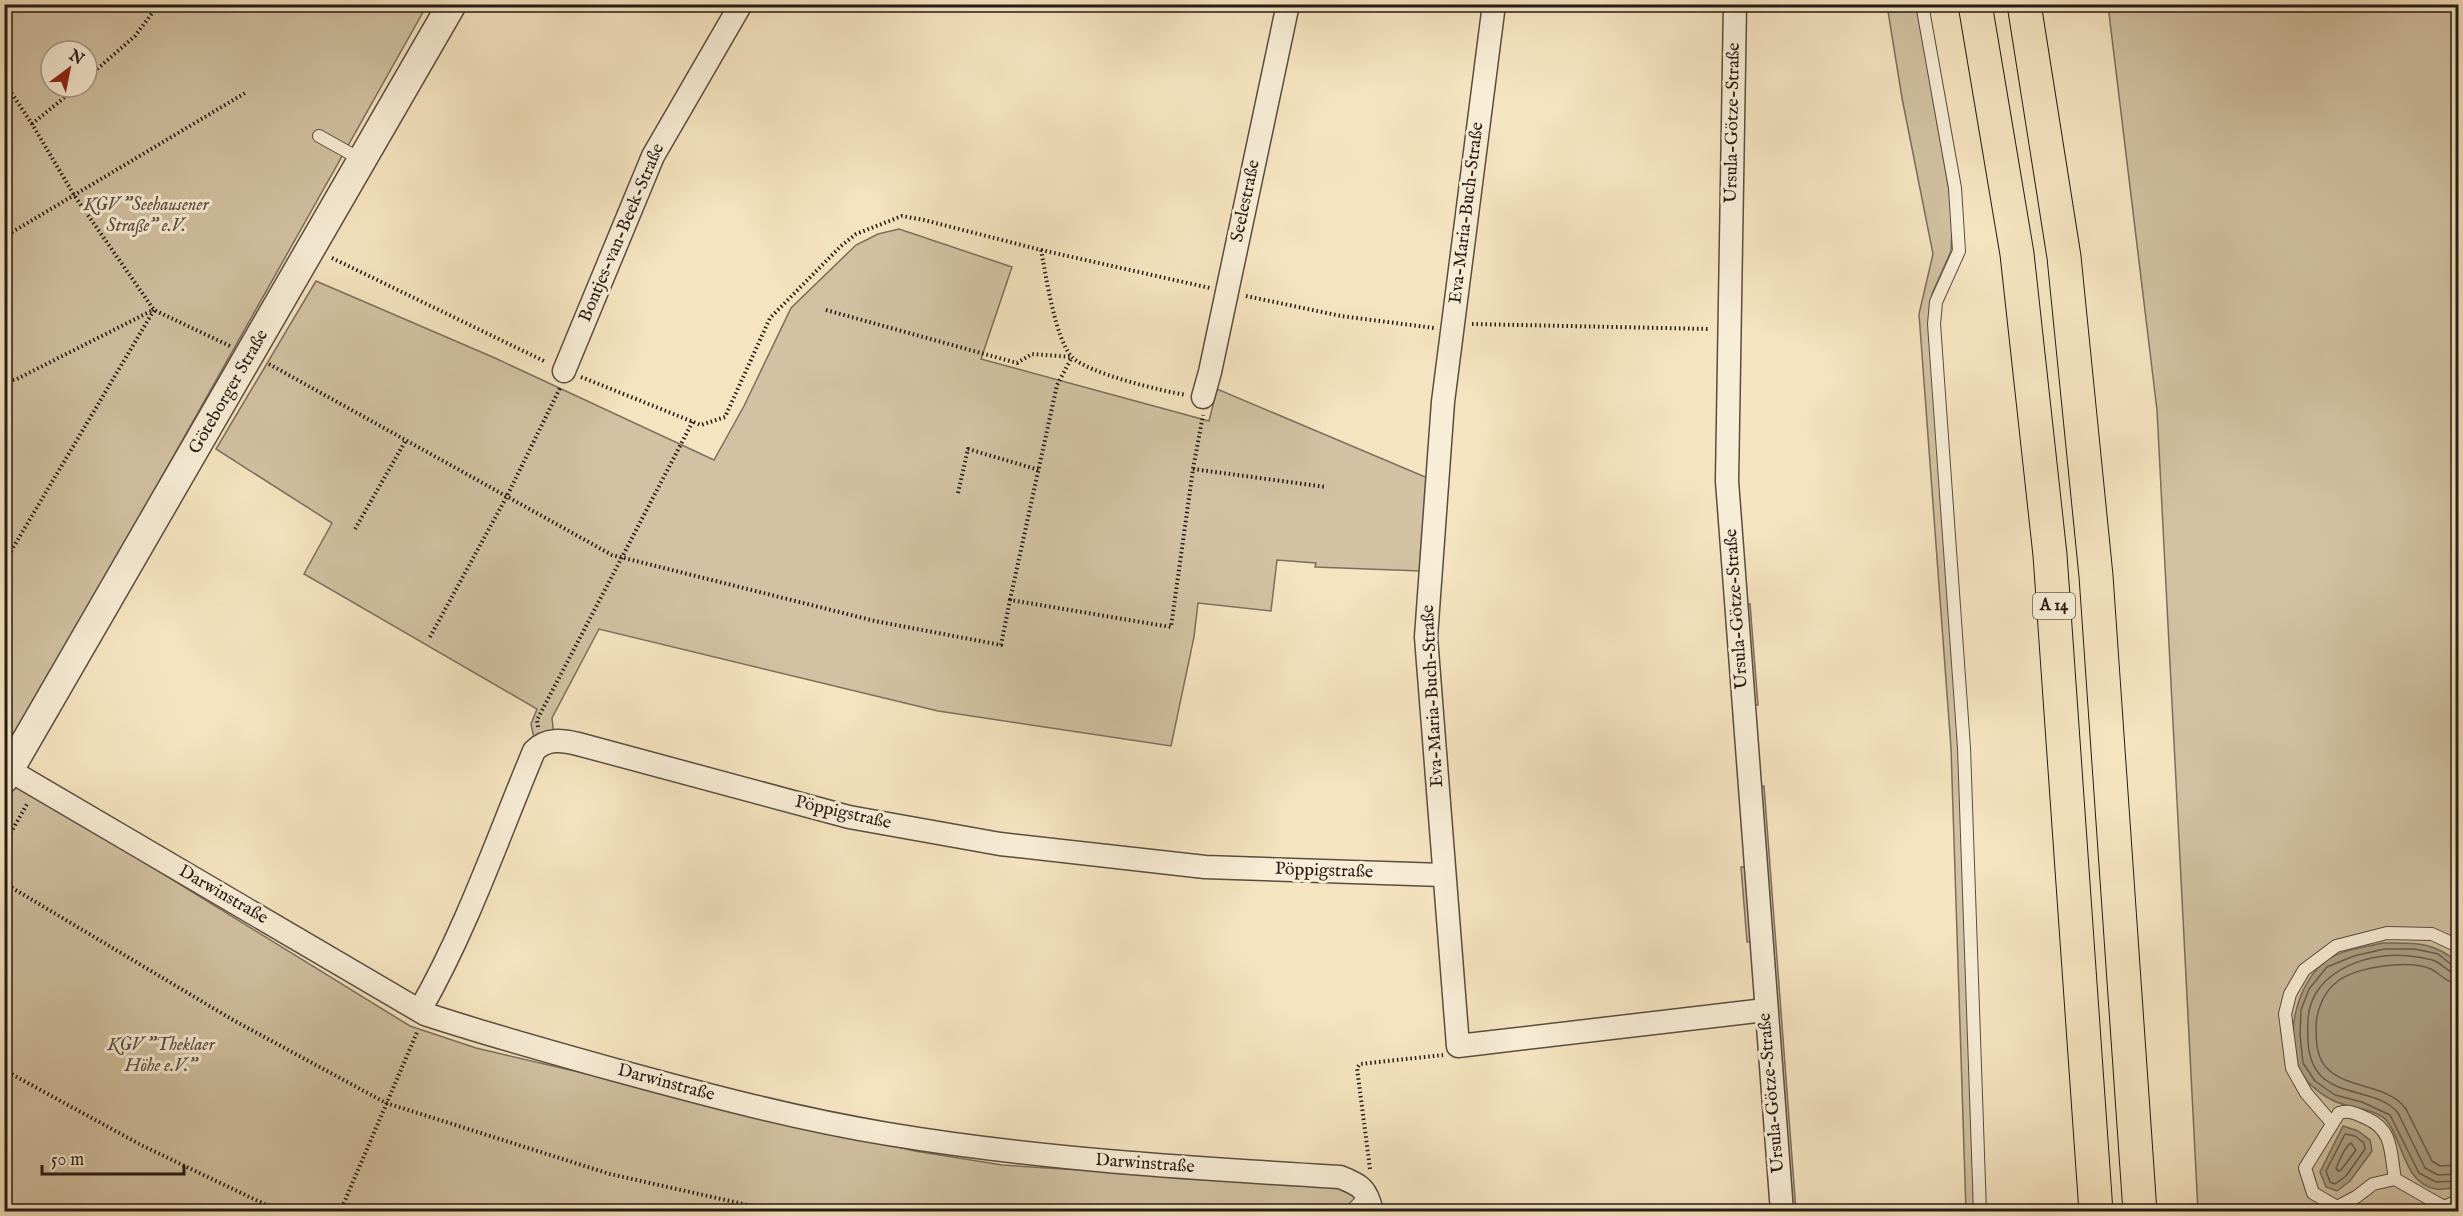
<svg xmlns="http://www.w3.org/2000/svg" width="2463" height="1216" font-family="'IM FELL English',serif">
<style>
.green{fill:#d2c2a3;stroke:#7c6e5c;stroke-width:1.5;fill-rule:evenodd}
.water{fill:#aea086;stroke:#776b59;stroke-width:1.5}
.lines{fill:none;stroke-linecap:round;stroke-linejoin:round}
.shore{stroke:#6a5e4e;stroke-width:1.5}
.service-casing{stroke:#594d40;stroke-width:14}
.minor-casing{stroke:#594d40;stroke-width:25}
.tertiary-casing{stroke:#594d40;stroke-width:31}
.motorway-casing{stroke:#251b15;stroke-width:35}
.path{stroke:#251b15;stroke-width:4;stroke-dasharray:1.5 3;stroke-linecap:butt}
.service{stroke:#f8edd6;stroke-width:12}
.minor{stroke:#f8edd6;stroke-width:22}
.tertiary{stroke:#f8edd6;stroke-width:28}
.motorway{stroke:#f5e4c0;stroke-width:33}
.labels{text-anchor:middle;dominant-baseline:central;stroke-width:6;stroke-linejoin:round;paint-order:stroke}
.shield{fill:#f8edd6;stroke:#645a4f;stroke-width:1.5}
.shield-label{font-size:16px;font-weight:bold;fill:#251b15}
.street-label{font-size:18px;fill:#251b15;stroke:#f8edd6}
.park-label{font-size:18px;font-style:italic;fill:#594d40;stroke:#f8edd6}
</style>
<rect width="100%" height="100%" fill="#f5e4c0"/>
<filter id="stains"><feTurbulence type="fractalNoise" baseFrequency=".00333" numOctaves="4"/><feColorMatrix values="0 0 0 0 .2 0 0 0 0 .09 0 0 0 0 .02 0 0 0 .5 -.17"/></filter>
<radialGradient id="worn" r=".72"><stop offset=".6" stop-color="#630" stop-opacity="0"/><stop offset="1" stop-color="#630" stop-opacity=".3"/></radialGradient>
<g class="green">
<path d="M5 5H427L5 756ZM51 51H87V87H51Z"/>
<polygon points="1887,5 1917,5 1949,190 1952,228 1951,251 1932,294 1929,325 1959,748 1976,1211 1966,1211 1951,748 1919,314 1933,254 1902,98"/>
<polygon points="2108,5 2458,5 2458,1211 2198,1211 2157,410"/>
<polygon points="899,229 1012,267 981,359 1209,421 1217,389 1430,479 1421,571 1315,567 1316,563 1277,560 1271,611 1198,603 1194,637 1171,746 938,711 599,629 552,718 554,735 535,743 531,724 537,709 304,574 332,523 216,449 316,281 495,358 714,460 744,406 791,308 856,245 878,234"/>
<polygon points="1745,604 1750,604 1758,705 1753,705"/>
<polygon points="12,781 410,1026 476,1048 915,1151 1002,1165 1343,1187 1357,1195 1367,1212 5,1212 4,794"/>
<polygon points="1764,786 1796,1211 1788,1211 1758,789"/>
<polygon points="1741,867 1748,867 1753,941 1747,942"/>
</g>
<g class="water">
<path d="M2383 943C2416 943 2431 941 2458 962V1187C2451 1188 2443 1190 2436 1189 2404 1184 2403 1141 2387 1121 2376 1108 2346 1108 2332 1100 2325 1097 2318 1091 2313 1087 2279 1058 2292 990 2323 963 2338 950 2364 947 2383 943Z"/>
<polygon points="2343,1126 2358,1131 2370,1140 2372,1151 2350,1181 2337,1191 2326,1187 2320,1172"/>
</g>
<g class="lines">
<g class="shore">
<polyline points="2458,966 2453,966 2438,954 2415,949 2384,949 2354,956 2327,967 2309,989 2301,1010 2300,1035 2303,1063 2315,1081 2335,1095 2362,1102 2390,1115 2419,1173 2436,1182 2458,1181"/>
<path d="M2458 974C2448 973 2444 965 2435 961 2430 959 2423 958 2417 957 2374 949 2310 969 2308 1020 2307 1039 2307 1062 2321 1076 2341 1096 2381 1091 2398 1113L2425 1168 2438 1175 2458 1174"/>
<path d="M2458 983C2446 983 2441 974 2431 969 2409 959 2357 967 2338 981 2324 991 2317 1009 2316 1025 2316 1041 2316 1060 2330 1071 2351 1089 2389 1085 2406 1109L2432 1161 2440 1166 2458 1165"/>
<polygon points="2345,1134 2355,1136 2364,1143 2365,1149 2346,1176 2335,1184 2330,1182 2326,1171"/>
<path d="M2351 1143 2356 1150 2341 1170 2338 1171 2336 1168C2340 1160 2344 1147 2351 1143Z"/>
</g>
<g class="service-casing">
<g id="service">
<polyline points="1922,4 1955,188 1959,251 1936,302 1934,324 1964,748 1980,1212"/>
<polyline points="319,136 362,160"/>
<polyline points="2332,1123 2306,1093 2292,1068 2285,1014 2290,994 2304,970 2336,946 2387,933 2432,934 2458,946"/>
<path d="M2395 1179C2390 1153 2394 1130 2366 1118 2355 1113 2350 1110 2339 1113L2305 1168 2313 1193 2337 1207 2356 1197 2373 1184 2395 1179 2444 1207 2445 1212"/>
<polyline points="2444,1207 2458,1201"/>
<polyline points="1350,1212 1368,1194"/>
</g>
</g>
<g class="minor-casing">
<g id="minor">
<polyline points="1494,4 1443,402 1426,637 1458,1046 1765,1010"/>
<polyline points="1735,4 1727,481 1782,1212"/>
<polyline points="564,371 653,156 741,4"/>
<polyline points="1203,397 1210,372 1288,4"/>
<path d="M9 770 425 1014C489 1035 554 1053 619 1071 707 1095 797 1119 888 1134 1038 1159 1188 1168 1340 1177 1361 1185 1367 1189 1372 1212"/>
<path d="M420 1010C467 928 498 837 534 751 546 738 562 740 578 744L849 817 1000 844 1205 867 1443 875"/>
</g>
</g>
<g class="tertiary-casing">
<polyline id="tertiary" points="4,779 452,4"/>
</g>
<g class="motorway-casing">
<g id="motorway">
<polyline points="1975,4 2017,254 2050,555 2096,1212"/>
<polyline points="2024,4 2064,257 2096,576 2140,1212"/>
</g>
</g>
<g class="path">
<polyline points="87,78 135,36 159,4"/>
<polyline points="4,82 32,124 74,195 154,310 230,346"/>
<polyline points="32,124 77,87"/>
<polyline points="4,237 245,93"/>
<polyline points="1041,250 1210,288"/>
<polyline points="332,258 546,362"/>
<polyline points="1246,296 1341,316 1434,328"/>
<polyline points="826,310 1017,363 1032,354 1071,357"/>
<polyline points="1472,324 1710,329"/>
<polyline points="269,364 612,555 875,621 1001,645 1010,600 1171,627 1193,469 1203,415"/>
<path d="M581 377 701 425 725 417 770 318 841 246 856 234 902 216 924 220 1041 250C1046 275 1055 339 1072 357 1087 373 1162 391 1186 395"/>
<polyline points="4,382 17,379 153,310"/>
<polyline points="1193,469 1326,487"/>
<polyline points="958,493 968,449 1039,470"/>
<polyline points="355,529 406,440"/>
<polyline points="4,563 154,310"/>
<polyline points="1010,600 1057,385 1072,357"/>
<polyline points="430,637 507,496 560,388"/>
<polyline points="538,727 537,720 693,421"/>
<polyline points="4,845 27,804"/>
<polyline points="4,883 233,1020 386,1103 610,1174 779,1212"/>
<polyline points="4,1070 143,1146 281,1212"/>
<polyline points="1370,1169 1357,1068 1360,1064 1443,1055"/>
<polyline points="340,1212 418,1030"/>
</g>
<use href="#service" class="service"/>
<use href="#minor" class="minor"/>
<use href="#tertiary" class="tertiary"/>
<use href="#motorway" class="motorway"/>
</g>
<g class="labels">
<rect class="shield" x="2033" y="593" width="42" height="26" rx="4.5"/>
<g class="shield-label">
<text x="2054" y="606">A 14</text>
</g>
<g class="street-label">
<text transform="translate(1733 123) rotate(-89)">Ursula-Götze-Straße</text>
<text transform="translate(1246 201) rotate(-78)">Seelestraße</text>
<text transform="translate(1467 213) rotate(-83)">Eva-Maria-Buch-Straße</text>
<text transform="translate(622 233) rotate(-67)">Bontjes-van-Beek-Straße</text>
<text transform="translate(229 392) rotate(-60)">Göteborger Straße</text>
<text transform="translate(1737 609) rotate(-94)">Ursula-Götze-Straße</text>
<text transform="translate(1433 696) rotate(-93)">Eva-Maria-Buch-Straße</text>
<text transform="translate(843 813) rotate(13)">Pöppigstraße</text>
<text transform="translate(1324 871) rotate(2)">Pöppigstraße</text>
<text transform="translate(223 895) rotate(30)">Darwinstraße</text>
<text transform="translate(666 1083) rotate(15)">Darwinstraße</text>
<text transform="translate(1772 1093) rotate(-95)">Ursula-Götze-Straße</text>
<text transform="translate(1145 1164) rotate(4)">Darwinstraße</text>
</g>
<g class="park-label">
<text x="146" y="205">KGV "Seehausener<tspan x="146" dy="21">Straße" e.V.</tspan></text>
<text x="161" y="1045">KGV "Theklaer<tspan x="161" dy="21">Höhe e.V."</tspan></text>
</g>
</g>
<rect width="2463" height="1216" fill="none" stroke="#f5e4c0" stroke-width="24"/>
<rect x="6" y="6" width="2451" height="1204" fill="none" stroke="#251b15" stroke-width="3"/>
<rect x="12" y="12" width="2439" height="1192" fill="none" stroke="#251b15" stroke-width="1.5"/>
<g transform="translate(69 69) rotate(32)"><circle r="28" fill="#f8edd6" stroke="#a49989" stroke-width="1.5"/>
<path d="M0-4.5L10 22L0 15L-10 22Z" fill="#8f2418"/>
<text y="-9" font-size="16" font-weight="bold" text-anchor="middle" fill="#251b15">N</text>
</g>
<path d="M42 1165v9h142v-9" fill="none" stroke="#251b15" stroke-width="3"/>
<text x="51" y="1165" font-size="18" fill="#251b15" stroke="#f8edd6" stroke-width="4.5" paint-order="stroke">50 m</text>
<rect width="100%" height="100%" filter="url(#stains)"/>
<rect width="100%" height="100%" fill="url(#worn)"/>
</svg>
